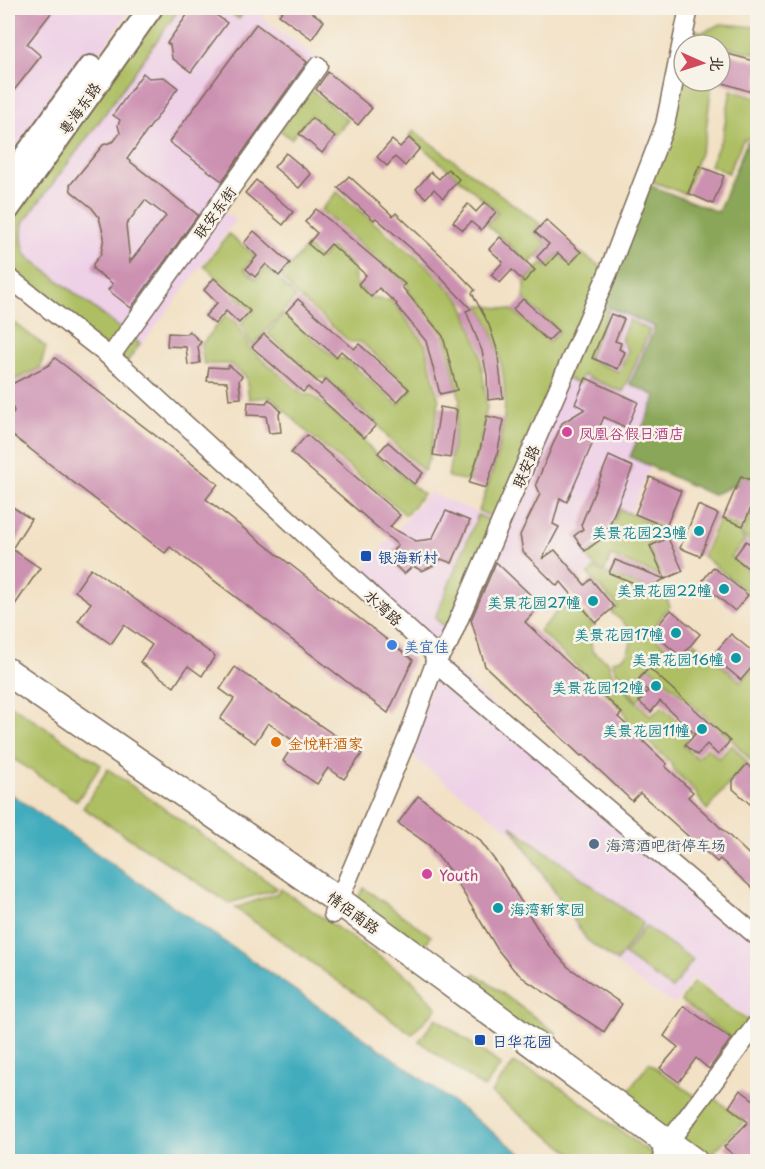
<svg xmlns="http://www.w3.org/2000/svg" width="765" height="1169" font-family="'Playpen Sans','LXGW WenKai TC',sans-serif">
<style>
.built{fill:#eed0e7}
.green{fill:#aebf63;stroke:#747440;stroke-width:1.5}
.forest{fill:#8aa659;stroke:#62683c;stroke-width:1.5}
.water{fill:#3facbd;stroke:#3d6b6e;stroke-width:1.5}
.building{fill:#cc90b1;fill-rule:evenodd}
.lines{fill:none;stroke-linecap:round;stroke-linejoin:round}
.minor-casing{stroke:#7b6a58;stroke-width:21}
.major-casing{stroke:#7b6a58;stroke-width:26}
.highway-casing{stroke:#7b6a58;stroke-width:30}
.minor{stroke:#fff;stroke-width:18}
.major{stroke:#fff;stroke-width:22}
.highway{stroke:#fff;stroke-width:27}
.hotel-dot{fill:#d1479c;stroke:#f7f3e8;stroke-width:2}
.culture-dot{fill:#0f9aa8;stroke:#f7f3e8;stroke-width:2}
.transit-dot{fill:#1a4fb4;stroke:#f7f3e8;stroke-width:2}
.shop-dot{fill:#3f7fe0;stroke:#f7f3e8;stroke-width:2}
.food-dot{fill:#e8710a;stroke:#f7f3e8;stroke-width:2}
.service-dot{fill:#5c6f8a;stroke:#f7f3e8;stroke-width:2}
.labels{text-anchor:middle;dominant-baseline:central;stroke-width:5;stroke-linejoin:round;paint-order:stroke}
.street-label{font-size:15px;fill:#3b2a1e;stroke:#f7f3e8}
.hotel-label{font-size:15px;fill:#b23c85;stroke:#f7f3e8;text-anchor:start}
.culture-label{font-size:15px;fill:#0d838f;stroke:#f7f3e8;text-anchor:end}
.transit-label{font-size:15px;fill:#164399;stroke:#f7f3e8;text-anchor:start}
.shop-label{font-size:15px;fill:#366cbe;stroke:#f7f3e8;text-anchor:start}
.food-label{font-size:15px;fill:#c56008;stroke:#f7f3e8;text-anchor:start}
.service-label{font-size:15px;fill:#4e5e75;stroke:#f7f3e8;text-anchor:start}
</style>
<rect width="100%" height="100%" fill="#f7f3e8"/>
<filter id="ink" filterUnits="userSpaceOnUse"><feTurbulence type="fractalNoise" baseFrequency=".0167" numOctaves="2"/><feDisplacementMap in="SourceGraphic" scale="12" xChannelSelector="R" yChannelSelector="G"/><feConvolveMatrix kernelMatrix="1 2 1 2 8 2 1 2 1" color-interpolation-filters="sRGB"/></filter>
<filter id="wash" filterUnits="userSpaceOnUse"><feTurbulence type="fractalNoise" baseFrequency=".008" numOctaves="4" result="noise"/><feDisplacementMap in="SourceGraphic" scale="24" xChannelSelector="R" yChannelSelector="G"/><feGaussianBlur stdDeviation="1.35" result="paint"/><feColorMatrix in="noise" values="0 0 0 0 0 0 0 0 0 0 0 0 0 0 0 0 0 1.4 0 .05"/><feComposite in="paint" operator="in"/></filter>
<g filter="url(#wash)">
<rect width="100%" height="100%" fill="#f2e1c5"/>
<g class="built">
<polygon points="8,8 132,8 8,178"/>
<polygon points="151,8 269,8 262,18 324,63 222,210 236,220 124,368 8,277 8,209"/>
<polygon points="596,302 655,327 630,384 656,396 630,457 650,467 614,552 609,550 544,617 485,558 442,660 355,580 429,492 500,522"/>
<polygon points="442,660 757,936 758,1021 756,1024 693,977 675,1004 650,990 585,940 513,833 419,762 408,749"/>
</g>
<g class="green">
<path d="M155 8H180L99 122 23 223C21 235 21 245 27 256L140 344 124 366 8 274V214Z"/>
<polygon points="223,8 246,8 239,19"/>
<polygon points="721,24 757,27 757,54 720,45 684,45 688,29 703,32"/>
<polygon points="684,52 684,81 712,81 705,139 685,194 649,180"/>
<polygon points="310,89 348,120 335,135 311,115 291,139 280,130"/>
<polygon points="731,90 757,98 758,137 743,140 728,173 710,165 723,135"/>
<polygon points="414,131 540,224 534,232 547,244 530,263 487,225 498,212 409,136"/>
<polygon points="337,192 429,268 462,302 480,351 487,407 478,451 468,481 448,477 460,400 445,335 410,294 407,284 321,210"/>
<polygon points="229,234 255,256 244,269 256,279 266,267 296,297 252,347 241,324 253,311 204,266"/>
<polygon points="307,246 320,259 331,247 353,266 356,284 371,298 392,301 425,344 439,401 430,456 424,471 389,439 378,424 326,378 316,378 268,334 283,314 336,359 344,358 398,405 412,389 361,342 350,342 299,297 281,277"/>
<path d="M581 253 607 271 499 521 479 511C507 435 519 381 480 305L512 310 549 342 559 331 524 299 525 282 542 263 547 267 558 254 571 265Z"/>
<polygon points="597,306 609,311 588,359 619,372 628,351 621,339 629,320 650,330 623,392 583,375 579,384 566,378"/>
<polygon points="226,315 236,323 249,348 302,394 312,395 363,439 376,455 423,494 406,515 308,433 271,397 249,399 246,377 231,364 204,364 201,345"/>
<polygon points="8,318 46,347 40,368 8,383"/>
<polygon points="754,506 757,508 757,548 742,534"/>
<polygon points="619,509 665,529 666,536 648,545 661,576 611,556 605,571 595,567 586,555 606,542"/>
<polygon points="478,515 495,523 450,632 435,618"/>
<polygon points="719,519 740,528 740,535 745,540 731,557 757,578 757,591 750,594 703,556"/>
<path d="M594 569 665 595 670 606 649 633 681 659 695 643 741 682 757 664V767L734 742 649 666 635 681 646 691 637 701 621 683 612 661C630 660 636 639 626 625 622 621 616 616 611 612L618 607 588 574Z"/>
<path d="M569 599 593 625 590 635 592 651 608 662 614 680 651 716 662 707 692 734 683 746 697 758 707 748 719 758 732 745 747 762 707 810C699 802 699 796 693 789 685 779 674 774 670 762L627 722 624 711 539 631Z"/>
<polygon points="8,703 101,765 77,801 8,755"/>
<polygon points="108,769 277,888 274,890 229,903 83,808"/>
<polygon points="511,826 643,923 617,962 587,940"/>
<polygon points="364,888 431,936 419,954 352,906"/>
<polygon points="281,889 410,978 437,1008 412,1034 235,908 278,893"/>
<polygon points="645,926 693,960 672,989 624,955"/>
<polygon points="475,973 556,1033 545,1048 465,988"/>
<polygon points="694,982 752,1024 738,1043 681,1001"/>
<polygon points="436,1018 501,1065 484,1088 419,1041"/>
<polygon points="514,1063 553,1082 662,1161 582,1161 491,1093"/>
<polygon points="649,1063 696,1097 667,1138 619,1104"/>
<polygon points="708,1094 745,1121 704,1161 673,1142"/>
</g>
<polygon class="forest" points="757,140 757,476 712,495 630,457 656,396 630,384 655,327 596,302 643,183 718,212 747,142"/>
<polygon class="water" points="8,792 407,1068 531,1161 8,1161"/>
<g id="blocks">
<g class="building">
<polygon points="8,8 55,8 27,44 41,56 8,98"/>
<polygon points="285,8 306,8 324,21 312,39 279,15"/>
<polygon points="200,9 208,9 227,23 191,72 172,58 170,45 167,43 190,11"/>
<polygon points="256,24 307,62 222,181 169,142"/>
<polygon points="728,54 758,62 758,94 720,82"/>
<polygon points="328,72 372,108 358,125 316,89"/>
<path d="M143 73 149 78 164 77 178 88 127 159 198 215 131 308 108 290 113 284 93 269V264L101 254 104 237 99 217 92 208 71 191 70 185 103 145 114 141 120 133 118 125 120 120 113 115ZM145 200 166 216 130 262 126 225Z"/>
<polygon points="312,118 335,137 322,153 299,134"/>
<polygon points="409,138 420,148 405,166 395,157 387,166 377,157 392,140 400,147"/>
<polygon points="286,153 311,174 299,188 274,167"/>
<polygon points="699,166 724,176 713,204 688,193"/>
<polygon points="448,169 459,179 443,198 434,189 426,198 416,189 431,172 439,179"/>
<polygon points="349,176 393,216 396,213 445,259 475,290 472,293 489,325 497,349 503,398 488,400 487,375 482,351 466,311 471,309 421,257 376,218 374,220 338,188"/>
<polygon points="256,180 293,212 283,225 245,193"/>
<polygon points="485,202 496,212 481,230 471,222 463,230 453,222 468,204 476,212"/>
<polygon points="316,209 405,284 402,287 443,336 457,390 440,394 426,341 396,305 397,304 379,288 371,297 358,284 366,275 331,244 321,255 308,244 317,233 305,222"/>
<polygon points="546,220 581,252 570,264 558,253 546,266 537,257 549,244 535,232"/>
<polygon points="254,231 290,263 279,276 266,264 255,277 246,269 257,256 244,243"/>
<polygon points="500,237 535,270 524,282 512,270 500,283 491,275 503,262 489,249"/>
<polygon points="214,278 250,311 239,323 226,311 215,324 205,316 217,303 204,290"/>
<polygon points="298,299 354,349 359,344 409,389 397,402 341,351 336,357 286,312"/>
<polygon points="523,299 558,331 548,341 513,309"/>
<polygon points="611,314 624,319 615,341 621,343 619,349 625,352 618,369 592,358"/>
<polygon points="189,331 201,342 198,346 200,363 188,365 186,347 167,346 168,333 186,334"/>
<polygon points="264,334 321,385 326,379 376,425 364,438 308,387 303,392 252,347"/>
<polygon points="55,358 218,484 206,499 413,660 388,713 170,547 165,553 8,432 8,420 14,411 8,397 8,386 49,365"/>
<polygon points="229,365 242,376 239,380 241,398 229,399 227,382 207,381 209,367 227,368"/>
<polygon points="586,378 638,402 627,428 604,417 567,502 560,498 553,524 559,527 542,559 555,550 585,585 591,579 614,607 596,623 561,582 557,586 523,552 520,535 540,494 536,484 562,423 585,409 575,404"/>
<polygon points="269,399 281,411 279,414 281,432 269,433 266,416 247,415 248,402 266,403"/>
<polygon points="440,407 457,410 450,458 433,455"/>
<polygon points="487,416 504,420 497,455 486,488 469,483 480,450"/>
<polygon points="307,435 400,515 390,527 416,541 432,539 446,511 470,521 452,563 441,559 435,565 422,571 413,566 404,574 387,558 398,545 291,453"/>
<polygon points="388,442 423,473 414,484 378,453"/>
<polygon points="609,456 633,467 605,536 585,551 574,536 583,529 581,525"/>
<polygon points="741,476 758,483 758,492 743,526 723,518"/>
<polygon points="650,477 681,491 666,527 635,514"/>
<polygon points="8,504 31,519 12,549 40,568 8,615"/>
<polygon points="698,505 718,514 700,556 680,548"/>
<polygon points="668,538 683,571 665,579 650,546"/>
<polygon points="746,541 758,550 758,576 734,557"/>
<polygon points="615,560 665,579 656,583 654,591 609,573"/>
<polygon points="496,562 541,605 525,622 622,713 618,717 667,764 665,766 693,792 688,797 758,863 758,884 753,889 720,859 717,862 640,793 632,801 583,755 581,756 485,666 471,620"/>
<polygon points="713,567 748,595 735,611 701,583"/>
<polygon points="91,568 215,656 202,676 188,666 174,687 140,662 152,645 124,625 111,644 78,621 91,603 75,591"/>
<polygon points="671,610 700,634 681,657 652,632"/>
<polygon points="731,634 758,656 758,660 741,680 712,656"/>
<polygon points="235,667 362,754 344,779 328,768 317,784 283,761 295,742 268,723 255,743 220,719 234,699 220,689"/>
<polygon points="649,668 730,741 718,755 707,744 697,755 685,745 695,734 660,701 651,712 639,702 648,691 637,681"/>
<polygon points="747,764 758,774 758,804 750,804 733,789 733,780"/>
<polygon points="418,796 479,839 499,866 546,942 568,967 622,1004 604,1032 527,981 514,970 498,950 452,874 429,845 398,823"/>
<polygon points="684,1006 731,1039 709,1069 696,1058 679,1082 660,1068 678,1047 664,1036"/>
<polygon points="740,1090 758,1103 758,1152 749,1161 741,1161 724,1147 748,1122 729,1107"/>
</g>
</g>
</g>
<g filter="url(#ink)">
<use href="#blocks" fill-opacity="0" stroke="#7b6a58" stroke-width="1.5"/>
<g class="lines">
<g class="minor-casing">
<g id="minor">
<polyline points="8,277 124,368 434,653 435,663 758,937"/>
<polyline points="110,357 318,66"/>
<polyline points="333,914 408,737 435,663 449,642 608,273 665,125 689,8"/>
<polyline points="662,1151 758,1022"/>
</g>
</g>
<g class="major-casing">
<g id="major">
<polyline points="8,180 90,67"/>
<polyline points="8,209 151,8"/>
</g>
</g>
<g class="highway-casing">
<polyline id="highway" points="8,672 339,901 694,1162"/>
</g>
<use href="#minor" class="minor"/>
<use href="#major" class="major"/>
<use href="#highway" class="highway"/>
</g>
</g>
<g class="hotel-dot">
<circle cx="567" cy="432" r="6"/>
<circle cx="427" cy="874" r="6"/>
</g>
<g class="culture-dot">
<circle cx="699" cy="531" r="6"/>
<circle cx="724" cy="589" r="6"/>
<circle cx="593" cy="601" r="6"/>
<circle cx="676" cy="633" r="6"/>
<circle cx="736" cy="658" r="6"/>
<circle cx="656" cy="686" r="6"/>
<circle cx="702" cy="729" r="6"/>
<circle cx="498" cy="908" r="6"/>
</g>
<g class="transit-dot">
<rect x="360" y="550" width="12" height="12" rx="3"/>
<rect x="474" y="1034" width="12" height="12" rx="3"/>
</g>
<circle class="shop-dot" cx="392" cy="645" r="6"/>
<circle class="food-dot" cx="276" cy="742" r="6"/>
<circle class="service-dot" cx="594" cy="844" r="6"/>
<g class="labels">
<g class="street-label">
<text transform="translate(79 108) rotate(-55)">粤海东路</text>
<text transform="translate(214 212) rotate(-54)">联安东街</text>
<text transform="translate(525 466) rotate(-67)">联安路</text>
<text transform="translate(384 607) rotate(43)">水湾路</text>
<text transform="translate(354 912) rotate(36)">情侣南路</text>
</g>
<g class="hotel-label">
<text x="579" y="432">凤凰谷假日酒店</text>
<text x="439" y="874">Youth</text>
</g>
<g class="culture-label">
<text x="687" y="531">美景花园23幢</text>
<text x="712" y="589">美景花园22幢</text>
<text x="581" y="601">美景花园27幢</text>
<text x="664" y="633">美景花园17幢</text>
<text x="724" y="658">美景花园16幢</text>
<text x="644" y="686">美景花园12幢</text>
<text x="690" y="729">美景花园11幢</text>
<text x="510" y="908" text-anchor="start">海湾新家园</text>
</g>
<g class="transit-label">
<text x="378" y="556">银海新村</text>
<text x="492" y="1040">日华花园</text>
</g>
<g class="shop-label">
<text x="404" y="645">美宜佳</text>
</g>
<g class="food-label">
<text x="288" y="742">金悅軒酒家</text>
</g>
<g class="service-label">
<text x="606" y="844">海湾酒吧街停车场</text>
</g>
</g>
<rect width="765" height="1169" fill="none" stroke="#f7f3e8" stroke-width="30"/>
<g transform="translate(702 63) rotate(93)"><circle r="28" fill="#f7f3e8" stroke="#aca397" stroke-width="1.5"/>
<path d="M0-4.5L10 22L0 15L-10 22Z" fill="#d1495b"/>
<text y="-9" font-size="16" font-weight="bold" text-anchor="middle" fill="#3b2a1e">北</text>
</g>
</svg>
